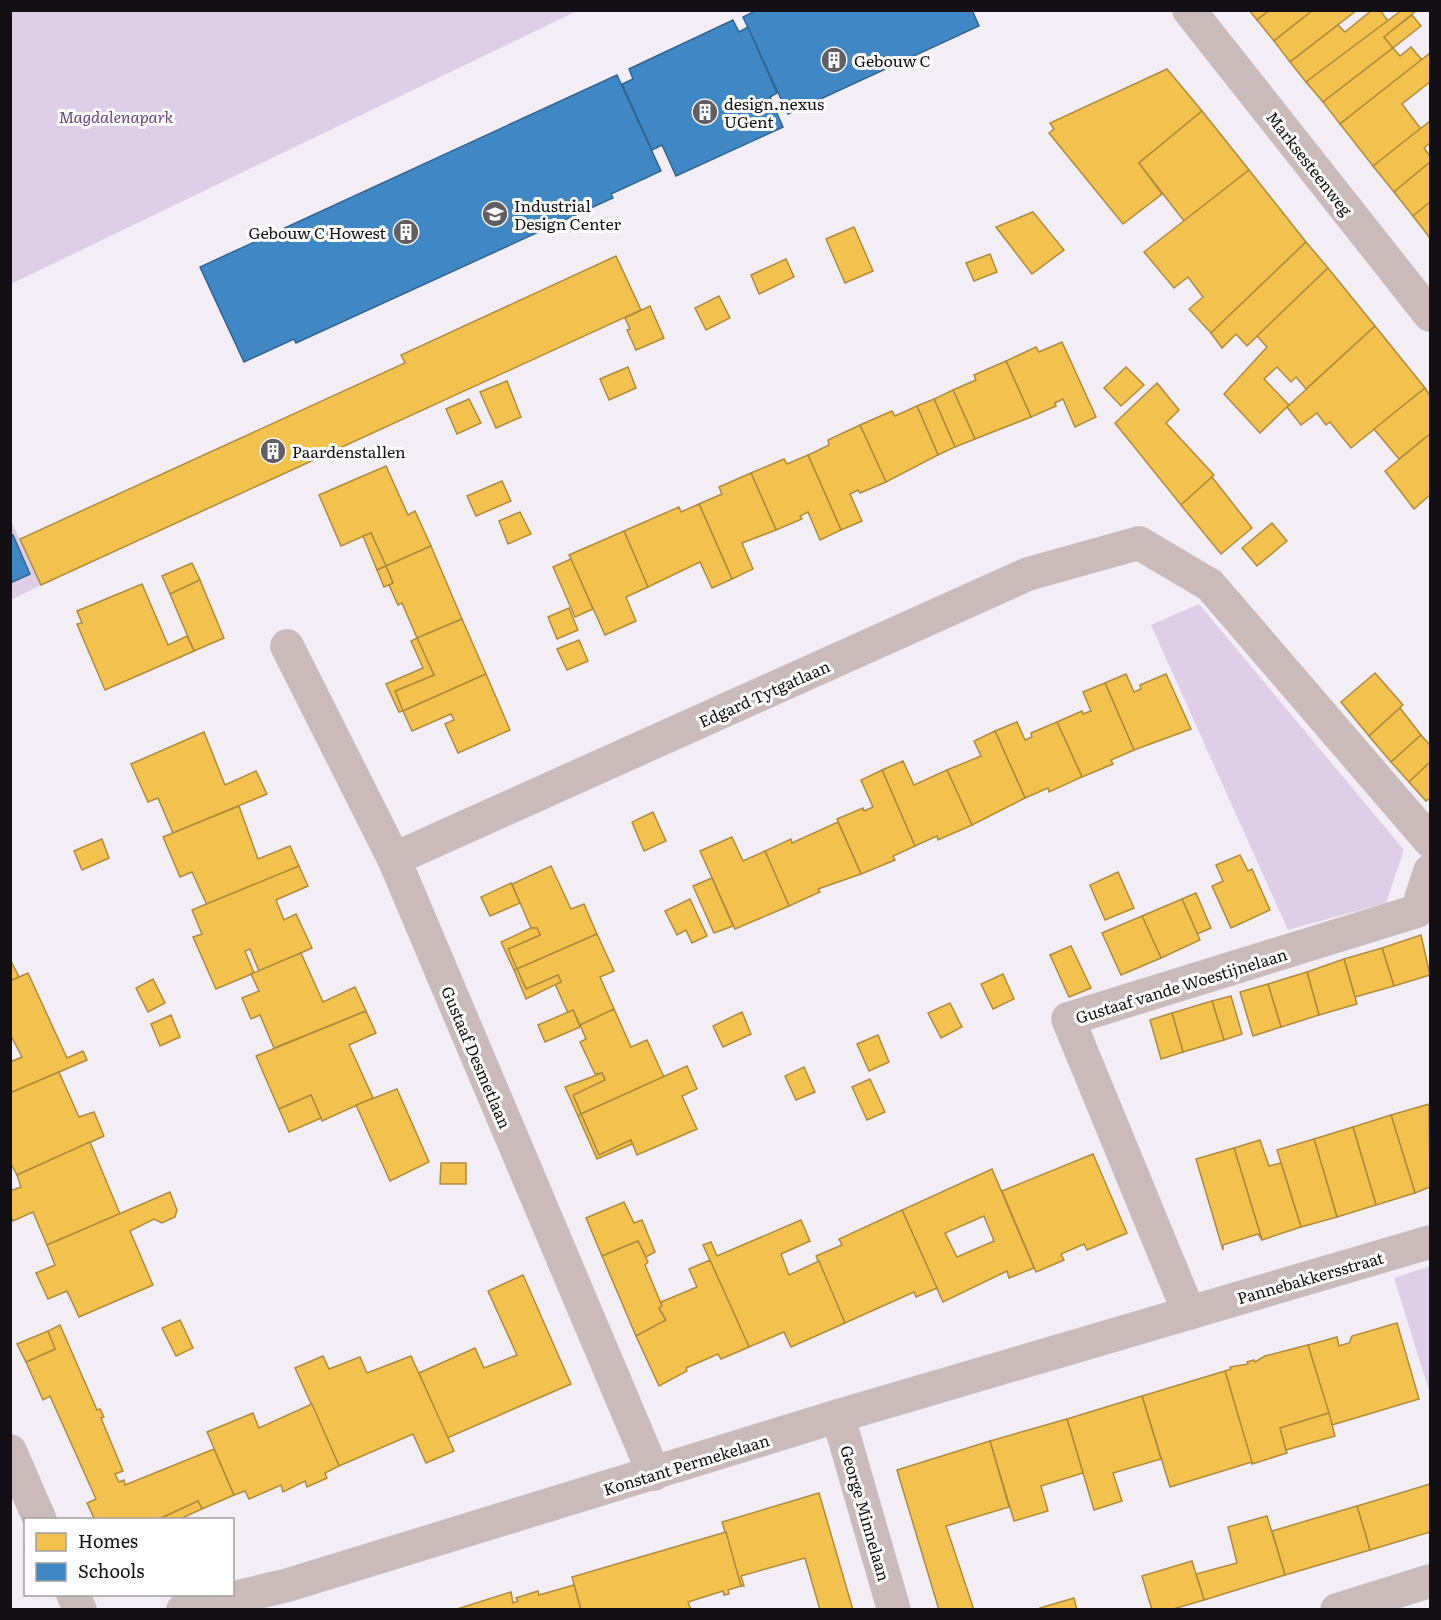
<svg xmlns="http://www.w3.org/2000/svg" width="1441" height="1620" font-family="Literata,serif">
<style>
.green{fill:#decee7}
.homes{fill:#f2c14e;stroke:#af8c3d;stroke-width:1.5;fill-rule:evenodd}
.schools{fill:#3f88c5;stroke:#326490;stroke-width:1.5}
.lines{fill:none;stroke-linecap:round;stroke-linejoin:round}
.minor-casing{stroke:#cfcbd1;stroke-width:34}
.tertiary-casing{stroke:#cfcbd1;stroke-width:34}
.minor{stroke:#cababa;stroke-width:33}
.tertiary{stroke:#cababa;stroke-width:33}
.labels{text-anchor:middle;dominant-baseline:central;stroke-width:6;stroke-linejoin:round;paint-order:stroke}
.poi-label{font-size:16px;fill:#131015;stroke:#fff;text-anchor:start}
.park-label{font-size:16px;font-style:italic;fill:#6e4383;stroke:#fff}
.street-label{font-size:16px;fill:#131015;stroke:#fff}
</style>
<rect width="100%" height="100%" fill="#f3eef6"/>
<g class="green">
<polygon points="11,10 577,10 577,11 11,284"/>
<polygon points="10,519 41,585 11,600 10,600"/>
<polygon points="1199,604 1404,850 1386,903 1288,930 1151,625"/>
<polygon points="1430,1266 1430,1394 1394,1278"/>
</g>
<g class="homes">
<polygon points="1249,10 1270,10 1257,20"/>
<polygon points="1270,10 1313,10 1274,41 1257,20"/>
<polygon points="1313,10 1357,10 1290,62 1274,41"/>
<polygon points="1372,10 1380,10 1388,21 1306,82 1290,62 1338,25 1345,32"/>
<polygon points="1402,10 1417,10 1384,37 1393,48 1323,102 1306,82"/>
<polygon points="1412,15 1421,26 1393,48 1384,37"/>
<polygon points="1411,47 1422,60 1340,124 1323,102 1393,48 1400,56"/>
<polygon points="1430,53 1430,82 1402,104 1421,129 1373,166 1340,124"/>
<polygon points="1167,69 1202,111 1139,163 1162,194 1123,224 1049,133 1054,129 1050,123"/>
<polygon points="1202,111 1249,170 1184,221 1139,163"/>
<polygon points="1430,121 1430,143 1424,148 1430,156 1430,162 1394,192 1373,166"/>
<polygon points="1430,162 1430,202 1413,216 1394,192"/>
<polygon points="1249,170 1306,242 1211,333 1189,309 1203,297 1188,277 1174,288 1144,252"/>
<polygon points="1430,202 1430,238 1413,216"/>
<polygon points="1033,212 1064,250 1032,274 996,227"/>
<polygon points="854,227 873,271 845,283 826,239"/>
<polygon points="1306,242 1328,268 1247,346 1236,334 1222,348 1211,333"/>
<polygon points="990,254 997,272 974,281 966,263"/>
<polygon points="616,256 641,310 41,585 20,539 405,363 401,355"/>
<polygon points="786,259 794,277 759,294 751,275"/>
<polygon points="1328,268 1375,326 1306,389 1296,377 1291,382 1277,367 1264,379 1289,405 1260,433 1224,394 1267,347 1257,336"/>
<polygon points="719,296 730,318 706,330 695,308"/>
<polygon points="650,306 664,338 636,350 627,330 630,329 625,318"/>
<polygon points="1375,326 1425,388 1351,448 1330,422 1326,425 1317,413 1301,425 1287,407"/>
<polygon points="1062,342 1096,417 1075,427 1063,399 1055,403 1056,406 1031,417 1006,361 1036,347 1039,352"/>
<polygon points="1006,361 1031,417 975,439 953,390 976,380 974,375"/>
<polygon points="628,367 636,388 609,400 600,379"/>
<polygon points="1126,367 1144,385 1121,406 1104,388"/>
<polygon points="507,381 521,417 496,428 480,392"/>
<polygon points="1157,383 1179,410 1166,423 1214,475 1181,505 1115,423"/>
<polygon points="1425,388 1430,396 1430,434 1399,459 1374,429"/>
<polygon points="953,390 975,439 955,447 934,399"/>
<polygon points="469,399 481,423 457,434 446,409"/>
<polygon points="934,399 955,447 938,455 917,406"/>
<polygon points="917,406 938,455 886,482 860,425 892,411 895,416"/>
<polygon points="860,425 886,482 860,493 858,490 850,494 862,521 841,530 808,455 829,445 828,440"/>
<polygon points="1430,434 1430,495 1414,509 1385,471"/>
<polygon points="808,455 841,530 820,540 808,512 800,516 802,519 776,530 751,473 784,459 787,464"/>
<polygon points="386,466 408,515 415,511 431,546 386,566 371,533 341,546 319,495"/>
<polygon points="751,473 776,530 742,543 753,569 732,579 699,504 722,494 719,487"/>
<polygon points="1212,477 1252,528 1221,554 1181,505"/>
<polygon points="502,481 511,501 476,516 467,496"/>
<polygon points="699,504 732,579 712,588 700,562 648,587 624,531 679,507 681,512"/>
<polygon points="520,512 531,534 508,544 499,521"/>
<polygon points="1272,523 1287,541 1257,566 1242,548"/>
<polygon points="624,531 648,587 626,597 636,621 605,635 569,555"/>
<polygon points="371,533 386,566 377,570 363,536"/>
<polygon points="431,546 462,619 417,638 402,603 398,605 389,585 393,583 386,566"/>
<polygon points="571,559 593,609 575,617 553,567"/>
<polygon points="192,563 200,580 170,594 162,576"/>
<polygon points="386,566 393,583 384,587 377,570"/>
<polygon points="200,580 224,638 194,651 170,594"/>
<polygon points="142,584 168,645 187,636 194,651 105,690 77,624 82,623 77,611"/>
<polygon points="569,608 578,630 557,639 548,617"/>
<polygon points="462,619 486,674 403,711 395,691 434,675 417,638"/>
<polygon points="417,638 434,675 395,691 403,711 399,712 386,684 423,668 411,641"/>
<polygon points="579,640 588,661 567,670 557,649"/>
<polygon points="1375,673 1403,705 1369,736 1341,702"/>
<polygon points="486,674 510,730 458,753 445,724 454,720 451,714 412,731 403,711"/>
<polygon points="1126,674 1134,692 1141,689 1140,685 1166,674 1191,729 1134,750 1105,683"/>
<polygon points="1105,683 1134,750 1111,760 1113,764 1082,777 1057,722 1082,711 1083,714 1091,711 1083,692"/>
<polygon points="1400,708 1421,735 1391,762 1369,736"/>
<polygon points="1017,722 1025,740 1032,737 1031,733 1057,722 1082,777 1049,792 1048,788 1025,798 995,731"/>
<polygon points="995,731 1025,798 972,825 947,770 981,756 974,741"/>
<polygon points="204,732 225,785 256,771 267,794 173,833 158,798 148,802 131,764"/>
<polygon points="1421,735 1430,745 1430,762 1409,782 1391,762"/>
<polygon points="903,761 914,785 947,770 972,825 938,840 937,836 915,846 882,770"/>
<polygon points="1430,762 1430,798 1426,801 1409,782"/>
<polygon points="882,770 915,846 893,856 895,860 861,874 837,819 863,808 864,811 873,807 861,780"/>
<polygon points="239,806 258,859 290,846 299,866 207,905 192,872 180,877 163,837"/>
<polygon points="653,812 666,841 644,851 632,822"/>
<polygon points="838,822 861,874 818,889 820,892 789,906 765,851 791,839 792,843"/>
<polygon points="732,837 743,861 765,851 789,906 735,929 700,851"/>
<polygon points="102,839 109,858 82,870 74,851"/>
<polygon points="1240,855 1248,871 1252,869 1270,910 1231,928 1212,886 1223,881 1216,865"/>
<polygon points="299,866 308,886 276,900 284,920 296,914 312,948 259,971 250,949 245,951 254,973 216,989 193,937 202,934 192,910"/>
<polygon points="551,866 571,909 584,904 597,934 517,969 508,949 540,935 537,928 531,928 512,884"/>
<polygon points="1118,872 1134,908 1105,920 1090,885"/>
<polygon points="712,878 733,926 714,933 693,886"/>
<polygon points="511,883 520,903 490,916 481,897"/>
<polygon points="1196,893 1211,928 1197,934 1182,899"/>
<polygon points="690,899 707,936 692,943 686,930 677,935 665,911"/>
<polygon points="1182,899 1200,940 1161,958 1142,916"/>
<polygon points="1142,916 1161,958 1121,975 1102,933"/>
<polygon points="531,928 537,928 540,935 508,949 517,969 514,970 501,942"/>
<polygon points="597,934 614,971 600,977 614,1009 580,1025 573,1010 568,1013 555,984 561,982 558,975 526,989 517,969"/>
<polygon points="1421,935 1430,975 1394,986 1382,948"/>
<polygon points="1071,946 1091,988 1069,997 1050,955"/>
<polygon points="1382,948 1394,986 1355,997 1344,959"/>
<polygon points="301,953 323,1002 355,987 366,1011 274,1048 260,1015 251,1019 242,998 259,991 251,974"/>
<polygon points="10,959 19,977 10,981"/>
<polygon points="1344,959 1357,1004 1319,1015 1307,972"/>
<polygon points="517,969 526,989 558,975 561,982 526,999 514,970"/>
<polygon points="1307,972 1319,1015 1281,1027 1268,984"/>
<polygon points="28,973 67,1058 83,1051 87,1060 10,1093 10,1062 22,1057 10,1034 10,981"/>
<polygon points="1003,974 1014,999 993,1009 981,984"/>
<polygon points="153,979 165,1003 148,1012 136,988"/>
<polygon points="1268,984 1281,1027 1253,1036 1240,992"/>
<polygon points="1231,996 1242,1034 1224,1040 1212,1001"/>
<polygon points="1212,1001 1224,1040 1183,1052 1172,1013"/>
<polygon points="950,1003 962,1027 941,1038 928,1013"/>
<polygon points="614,1009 631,1047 647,1040 664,1077 581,1114 573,1095 605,1080 602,1073 595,1074 580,1042 586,1039 580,1025"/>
<polygon points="573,1010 580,1027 545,1042 538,1025"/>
<polygon points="366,1011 376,1033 349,1045 373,1098 322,1121 311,1095 279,1109 256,1056"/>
<polygon points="742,1012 751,1034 723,1047 713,1026"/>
<polygon points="1172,1013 1183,1052 1161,1059 1150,1020"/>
<polygon points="171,1015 180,1037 160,1046 151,1024"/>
<polygon points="878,1035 889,1062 869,1071 857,1044"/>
<polygon points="687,1066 697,1089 682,1096 697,1129 637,1155 631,1140 599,1155 581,1114"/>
<polygon points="804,1067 815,1092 796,1100 785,1076"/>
<polygon points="59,1072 79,1117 94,1112 104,1136 17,1175 10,1162 10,1093"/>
<polygon points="602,1073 605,1080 573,1095 581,1114 578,1116 565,1087"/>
<polygon points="870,1079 885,1112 867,1120 852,1087"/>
<polygon points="397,1089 429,1162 390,1181 356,1105"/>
<polygon points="311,1095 321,1118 289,1132 279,1109"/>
<polygon points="1429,1104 1430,1187 1415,1193 1391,1115"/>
<polygon points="581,1114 599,1155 631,1140 632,1144 597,1159 578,1116"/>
<polygon points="1391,1115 1415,1193 1376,1205 1353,1127"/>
<polygon points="1353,1127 1376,1205 1337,1217 1314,1139"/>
<polygon points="1314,1139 1337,1217 1301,1227 1277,1150"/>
<polygon points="1260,1140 1269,1166 1281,1163 1301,1227 1262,1240 1234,1148"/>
<polygon points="90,1142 120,1214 47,1245 33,1212 13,1221 10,1214 10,1191 21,1187 17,1175"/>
<polygon points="1234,1148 1262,1240 1258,1234 1223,1245 1223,1250 1196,1159"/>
<polygon points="1093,1154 1127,1233 1087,1250 1084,1244 1061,1254 1064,1260 1036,1272 1002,1191"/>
<polygon points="441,1163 466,1163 466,1184 440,1184"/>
<path d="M992 1169 1034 1268 1009 1278 1007 1271 943 1302 902 1210ZM984 1216 994 1241 957 1257 945 1233Z"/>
<polygon points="170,1192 177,1210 175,1217 162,1223 154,1219 130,1231 153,1285 79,1317 67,1291 48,1299 36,1273 55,1265 47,1245"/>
<polygon points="624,1202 634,1223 642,1220 655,1252 646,1257 638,1241 602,1256 586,1218"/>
<polygon points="902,1210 937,1288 916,1297 914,1292 845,1323 816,1256 842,1245 839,1239"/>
<polygon points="801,1220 810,1241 781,1254 789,1275 819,1261 845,1323 791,1347 784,1332 749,1347 703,1245 711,1242 717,1256"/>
<polygon points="638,1241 648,1262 645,1265 662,1306 659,1308 666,1320 636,1336 602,1256"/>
<polygon points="710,1260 749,1347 721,1359 718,1354 686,1368 687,1371 659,1386 636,1336 666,1320 659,1308 662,1306 661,1302 697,1287 689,1269"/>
<polygon points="523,1275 571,1384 447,1438 419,1373 475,1348 484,1368 517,1355 488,1291"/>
<polygon points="180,1320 193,1348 176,1356 162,1328"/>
<polygon points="1397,1323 1419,1399 1332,1425 1308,1345 1337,1337 1339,1346 1349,1343 1352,1336"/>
<polygon points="60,1325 97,1410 100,1409 104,1417 101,1418 123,1471 115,1474 119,1482 124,1480 125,1485 214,1449 234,1495 202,1509 198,1501 157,1520 95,1520 87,1503 96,1499 50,1396 43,1400 26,1362 55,1349 48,1331"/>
<polygon points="48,1331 55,1349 26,1362 17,1344"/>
<polygon points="1308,1345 1329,1413 1280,1428 1287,1453 1252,1464 1225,1371 1231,1369 1230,1367 1248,1364 1247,1362 1254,1360 1255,1362 1265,1356"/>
<polygon points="323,1356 329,1369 360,1357 367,1373 411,1356 454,1451 426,1463 413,1434 339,1466 295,1368"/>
<polygon points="1225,1371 1252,1462 1170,1487 1142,1396"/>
<polygon points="1142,1396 1161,1459 1113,1473 1122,1501 1094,1510 1067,1419"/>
<polygon points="312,1404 339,1466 325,1473 327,1478 307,1487 305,1481 283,1492 281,1485 249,1499 245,1491 234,1495 207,1432 253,1413 259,1428"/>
<polygon points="1329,1413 1335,1436 1286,1450 1280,1428"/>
<polygon points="1067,1419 1083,1473 1041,1486 1048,1511 1014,1521 990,1441"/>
<polygon points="990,1441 1009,1507 946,1526 974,1610 939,1610 897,1470"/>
<polygon points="1430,1484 1430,1532 1370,1550 1357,1506"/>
<polygon points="819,1493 853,1610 820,1610 805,1558 741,1576 744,1586 741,1586 722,1522"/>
<polygon points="198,1501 202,1509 178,1520 157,1520"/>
<polygon points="1357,1506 1370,1550 1285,1575 1272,1531"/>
<polygon points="1267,1516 1285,1575 1204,1600 1196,1574 1237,1563 1228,1527"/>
<polygon points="726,1532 741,1586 728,1590 729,1594 724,1595 723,1591 688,1602 691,1610 581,1610 572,1577"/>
<polygon points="1192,1561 1204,1600 1170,1610 1152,1610 1142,1576"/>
<polygon points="574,1585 581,1610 454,1610 511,1592 513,1603 518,1601 516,1598 538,1591 539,1595"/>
<polygon points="1074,1598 1077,1610 1041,1610 1040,1608"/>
</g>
<g class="schools">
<polygon points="757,10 972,10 979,26 788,114 743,17"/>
<polygon points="733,20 739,32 748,27 777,93 770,97 783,127 676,176 662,145 652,150 622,84 633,79 629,69"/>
<polygon points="617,75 661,171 611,194 613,198 296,343 294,339 244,362 200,267"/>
<polygon points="13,535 30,574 10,583 10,536"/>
</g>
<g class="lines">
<g class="minor-casing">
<g id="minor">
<polyline points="287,646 394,859 654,1474"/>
<polyline points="394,859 1028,574 1139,543 1210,585 1430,841"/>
<polyline points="1189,1313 1068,1019 1417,911 1430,871"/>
<polyline points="838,1416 894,1610"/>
<polyline points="10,1451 40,1520"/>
<polyline points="73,1594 80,1610"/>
<polyline points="183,1610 288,1585 838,1416 1430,1242"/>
<polyline points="1337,1610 1430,1581"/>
</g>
</g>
<g class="tertiary-casing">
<polyline id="tertiary" points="1189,10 1430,315"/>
</g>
<use href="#minor" class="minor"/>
<use href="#tertiary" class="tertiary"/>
</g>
<defs>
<g id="building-disc" transform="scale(1.35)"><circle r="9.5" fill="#615e64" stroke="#fff"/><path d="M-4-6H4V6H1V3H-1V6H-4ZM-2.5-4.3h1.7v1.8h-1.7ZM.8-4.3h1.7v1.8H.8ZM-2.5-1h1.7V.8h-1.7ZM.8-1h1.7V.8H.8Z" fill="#fff"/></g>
<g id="university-disc" transform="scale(1.35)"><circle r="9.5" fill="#615e64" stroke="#fff"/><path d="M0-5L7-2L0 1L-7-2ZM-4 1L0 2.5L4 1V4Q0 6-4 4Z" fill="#fff"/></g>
</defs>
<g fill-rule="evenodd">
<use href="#building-disc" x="834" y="60"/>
<use href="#building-disc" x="705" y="112"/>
<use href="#university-disc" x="495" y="214"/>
<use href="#building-disc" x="406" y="232"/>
<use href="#building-disc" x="273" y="451"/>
</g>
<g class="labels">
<g class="poi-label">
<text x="854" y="60">Gebouw C</text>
<text x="724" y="103">design.nexus<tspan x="724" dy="18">UGent</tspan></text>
<text x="514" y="205">Industrial<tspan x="514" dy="18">Design Center</tspan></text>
<text x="386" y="232" text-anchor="end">Gebouw C Howest</text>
<text x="292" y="451">Paardenstallen</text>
</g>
<g class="park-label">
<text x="116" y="116">Magdalenapark</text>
</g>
<g class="street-label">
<text transform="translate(1310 163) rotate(52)">Marksesteenweg</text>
<text transform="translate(764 693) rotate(-24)">Edgard Tytgatlaan</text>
<text transform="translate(1181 985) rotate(-17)">Gustaaf vande Woestijnelaan</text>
<text transform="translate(477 1057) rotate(67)">Gustaaf Desmetlaan</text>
<text transform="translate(1310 1277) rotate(-16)">Pannebakkersstraat</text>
<text transform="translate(686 1464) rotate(-17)">Konstant Permekelaan</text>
<text transform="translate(866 1513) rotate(74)">George Minnelaan</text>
</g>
</g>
<rect width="1441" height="1620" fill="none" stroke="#131015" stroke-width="24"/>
<rect x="24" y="1518" width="210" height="78" fill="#ffffff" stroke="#a19fa1" stroke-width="1.5"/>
<rect x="36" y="1533" width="30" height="18" fill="#f2c14e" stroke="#a19fa1" stroke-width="1.5"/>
<text x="78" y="1548" font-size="18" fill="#131015">Homes</text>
<rect x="36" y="1563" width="30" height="18" fill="#3f88c5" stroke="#a19fa1" stroke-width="1.5"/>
<text x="78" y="1578" font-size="18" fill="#131015">Schools</text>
</svg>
